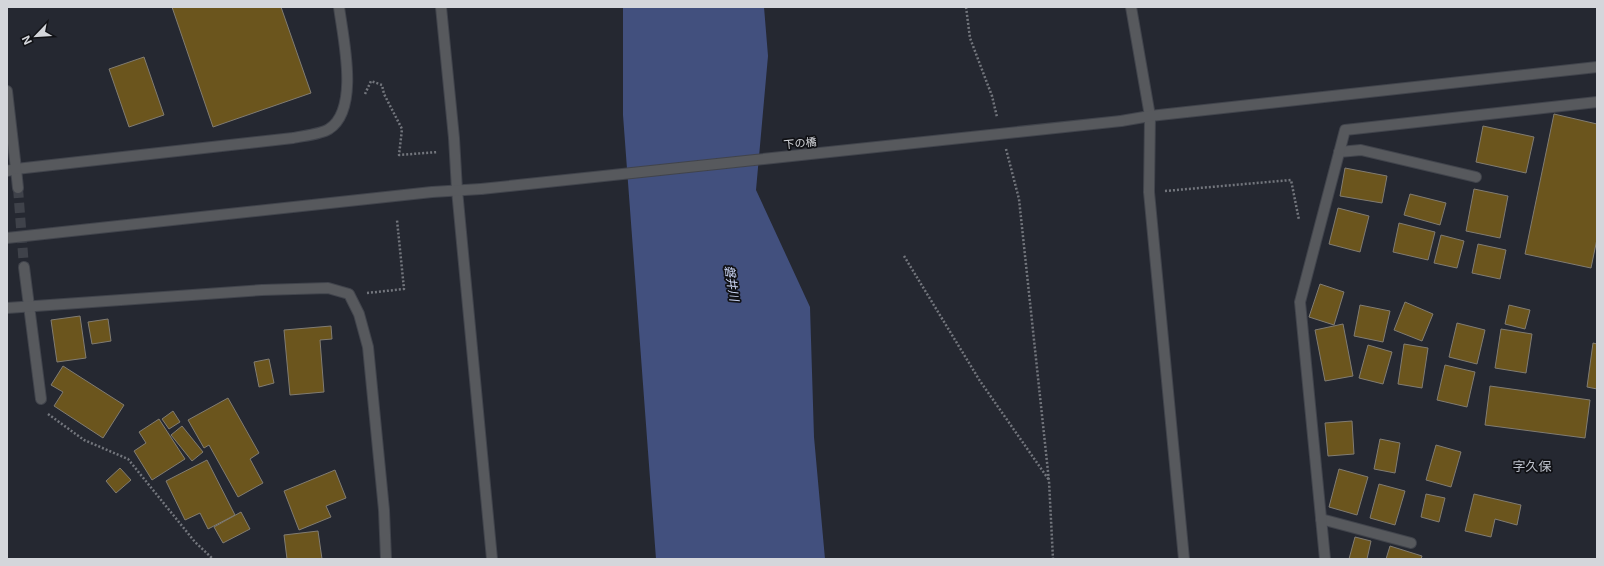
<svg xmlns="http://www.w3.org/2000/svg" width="1604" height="566" font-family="Inter,'Noto Sans JP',sans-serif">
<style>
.water{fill:#42507e}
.building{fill:#6b551d;stroke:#817c72}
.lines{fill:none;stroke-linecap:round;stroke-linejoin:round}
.minor-tunnel{stroke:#3f424a;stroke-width:10;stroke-dasharray:10 5;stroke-linecap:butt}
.service-casing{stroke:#41444c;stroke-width:12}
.minor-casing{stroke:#41444c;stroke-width:12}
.tertiary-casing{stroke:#41444c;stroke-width:12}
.path{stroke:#73767d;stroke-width:2.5;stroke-dasharray:2 2;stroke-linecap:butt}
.service{stroke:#57595d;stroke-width:10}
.minor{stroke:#57595d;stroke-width:10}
.tertiary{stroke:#57595d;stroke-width:10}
.tertiary-bridge-casing{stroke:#41444c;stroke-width:12;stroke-linecap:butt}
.tertiary-bridge{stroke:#57595d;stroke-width:10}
.labels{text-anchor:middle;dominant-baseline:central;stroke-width:3.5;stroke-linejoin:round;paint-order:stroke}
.street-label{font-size:11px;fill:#d4d6db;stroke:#101115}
.water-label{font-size:12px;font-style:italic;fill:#cbd5f4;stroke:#101115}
.quarter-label{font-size:13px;fill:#bcc0cb;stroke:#101115}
</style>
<rect width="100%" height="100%" fill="#252831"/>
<polygon class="water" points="623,7 764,7 768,56 756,190 810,307 814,437 825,559 656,559 623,115"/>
<g class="building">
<polygon points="172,7 281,7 311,93 213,127"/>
<polygon points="144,57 164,115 129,127 109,69"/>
<polygon points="1554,114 1597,124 1597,239 1591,268 1525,254"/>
<polygon points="1483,126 1534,137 1526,173 1476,162"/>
<polygon points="1345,168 1387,176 1382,203 1340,196"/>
<polygon points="1474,189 1508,196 1500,238 1466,231"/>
<polygon points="1410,194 1446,203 1440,225 1404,215"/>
<polygon points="1338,208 1369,216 1360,252 1329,244"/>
<polygon points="1399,223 1435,232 1428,260 1393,252"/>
<polygon points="1441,235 1464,241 1457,268 1434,263"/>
<polygon points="1478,244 1506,250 1500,279 1472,273"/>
<polygon points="1320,284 1344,292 1334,325 1309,317"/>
<polygon points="1405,302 1433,314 1422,341 1394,330"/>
<polygon points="1360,305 1390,311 1383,342 1354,336"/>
<polygon points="1509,305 1530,310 1525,329 1505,324"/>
<polygon points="80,316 86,358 57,362 51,320"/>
<polygon points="108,319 111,341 92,344 88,322"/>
<polygon points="1457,323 1485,330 1477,364 1449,357"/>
<polygon points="1343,324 1353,376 1325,381 1315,330"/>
<polygon points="331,326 332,339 320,340 324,392 290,395 284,330"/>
<polygon points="1501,329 1532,334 1526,373 1495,368"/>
<polygon points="1593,343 1597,344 1597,389 1587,387"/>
<polygon points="1404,344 1428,348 1422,388 1398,384"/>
<polygon points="1368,345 1392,352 1383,384 1359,378"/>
<polygon points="269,359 274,383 259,387 254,362"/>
<polygon points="1445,365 1475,372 1467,407 1437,400"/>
<polygon points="63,366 124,405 103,438 54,406 63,392 51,385"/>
<polygon points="1490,386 1590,400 1585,438 1485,425"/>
<polygon points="228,398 259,453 250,459 263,483 238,497 209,445 204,448 188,420"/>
<polygon points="173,411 180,422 169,429 162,419"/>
<polygon points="159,419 185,459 152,480 134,451 146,443 139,432"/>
<polygon points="1352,421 1354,454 1328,456 1325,423"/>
<polygon points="182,426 203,452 192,461 171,435"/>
<polygon points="1380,439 1400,443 1395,473 1374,469"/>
<polygon points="1436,445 1461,452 1451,487 1426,480"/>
<polygon points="207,460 235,515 208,529 200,513 185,520 166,481"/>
<polygon points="120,468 131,480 116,493 106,481"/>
<polygon points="1339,469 1368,477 1357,515 1329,507"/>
<polygon points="335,470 346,498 326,506 331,517 299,530 284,491"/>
<polygon points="1379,484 1405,491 1395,525 1370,518"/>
<polygon points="1426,494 1445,498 1439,522 1421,517"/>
<polygon points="1474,494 1521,505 1517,525 1495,519 1491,537 1465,531"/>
<polygon points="241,512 250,529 223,543 214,527"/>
<polygon points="318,531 322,559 287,559 284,535"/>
<polygon points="1355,537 1371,541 1367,559 1349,559"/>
<polygon points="1390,546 1422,556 1421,559 1386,559"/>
</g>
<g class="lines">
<polyline class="minor-tunnel" points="18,188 24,267"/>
<g class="service-casing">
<g id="service">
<polyline points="441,7 454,138 457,190"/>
<path d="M16 169 293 138C302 136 322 134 329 129 360 109 343 38 339 7"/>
</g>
</g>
<g class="minor-casing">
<g id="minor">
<polyline points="1131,7 1150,116 1149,192 1184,559"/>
<polyline points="1339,152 1361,150 1476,177"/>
<polyline points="7,171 16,169 18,188"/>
<polyline points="457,190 492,559"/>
<polyline points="24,267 41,399"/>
<polyline points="7,308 262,290 328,288 349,294 359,314 368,347 384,510 386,559"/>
<polyline points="1321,519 1411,543"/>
<polyline points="1325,559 1300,302 1345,130 1597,102"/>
</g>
</g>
<g class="tertiary-casing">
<g id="tertiary">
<polyline points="7,91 16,169"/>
<polyline points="1121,121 1150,116 1597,67"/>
<polyline points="7,238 432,192 481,189"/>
</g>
</g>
<g class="path">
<polyline points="966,7 970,38 992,96 997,117"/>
<polyline points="365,94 371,81 382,85 384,94 402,129 399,155 438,152"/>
<polyline points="1006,149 1019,199 1049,481 1053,559"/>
<polyline points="1165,191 1291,180 1299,220"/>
<polyline points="904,256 980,381 1049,480"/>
<polyline points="367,293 404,289 397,220"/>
<polyline points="48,414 84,440 128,459 195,542 213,559"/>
</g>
<use href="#service" class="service"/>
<use href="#minor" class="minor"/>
<use href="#tertiary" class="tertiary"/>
<g class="tertiary-bridge-casing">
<polyline id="tertiary-bridge" points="481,189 1121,121"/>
</g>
<use href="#tertiary-bridge" class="tertiary-bridge"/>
</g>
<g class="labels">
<g class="street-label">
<text transform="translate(800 143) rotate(-6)">下の橋</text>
</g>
<g class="water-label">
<text transform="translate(732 283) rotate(81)">磐井川</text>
</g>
<g class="quarter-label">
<text x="1532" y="466">字久保</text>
</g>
</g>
<rect width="1604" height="566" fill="none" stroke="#d4d6db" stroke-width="16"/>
<g transform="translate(36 36) rotate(245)" stroke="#101115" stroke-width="3" paint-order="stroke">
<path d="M0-3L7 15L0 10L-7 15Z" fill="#d4d6db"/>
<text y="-6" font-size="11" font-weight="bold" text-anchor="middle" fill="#d4d6db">N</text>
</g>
</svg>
